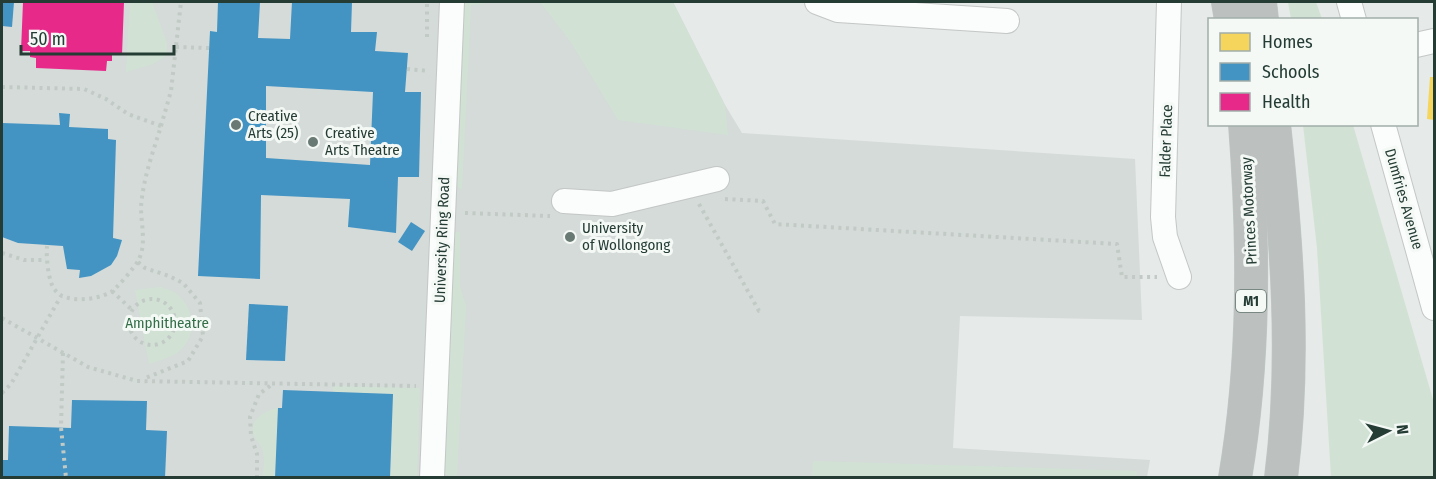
<svg xmlns="http://www.w3.org/2000/svg" width="1436" height="479" font-family="'Fira Sans Condensed',sans-serif">
	<style>
		.built { fill: #d4dbd8 }
		.green { fill: #d1e2d5 }
		.homes { fill: #f6d55c }
		.schools { fill: #4393c3; fill-rule: evenodd }
		.health { fill: #e7298a }
		.lines { fill: none; stroke-linecap: round; stroke-linejoin: round }
		.minor-casing { stroke: #c3c7c5; stroke-width: 26 }
		.highway-casing { stroke: #c2c9c7; stroke-width: 34 }
		.path { stroke: #c2cac6; stroke-width: 4; stroke-dasharray: 3 4.5; stroke-linecap: butt }
		.minor { stroke: #fbfcfc; stroke-width: 24 }
		.highway { stroke: #bcc1c0; stroke-width: 33 }
		.poi-dot { fill: #697974; stroke: #f4f9f6; stroke-width: 2 }
		.labels { text-anchor: middle; dominant-baseline: central; stroke-width: 6; stroke-linejoin: round; paint-order: stroke }
		.shield { fill: #f4f9f6; stroke: #63756f; stroke-width: 1.5 }
		.shield-label { font-size: 14px; font-weight: bold; fill: #253c35 }
		.poi-label { font-size: 15px; fill: #253c35; stroke: #f4f9f6; text-anchor: start }
		.street-label { font-size: 15px; fill: #253c35; stroke: #f4f9f6 }
		.park-label { font-size: 15px; fill: #336f47; stroke: #f4f9f6 }
	</style>
	<rect width="100%" height="100%" fill="#e6eae8"/>
	<path class="built" d="M2 2H673L725 105 742 133 1135 159 1142 320 960 316 953 448 1150 460 1147 477H2Z"/>
	<g class="green">
		<path d="M130 2H152L167 43V55L153 64 126 72Z"/>
		<path d="M461 2H486L484 4 471 5 462 190 453 184Z"/>
		<path d="M540 2H673L725 105 728 135 618 120 570 41Z"/>
		<path d="M1288 2H1316L1322 19H1291Z"/>
		<path d="M1303 125H1353L1434 403V477H1331L1317 248Z"/>
		<path d="M452 232H460V286L466 306 457 477 441 474Z"/>
		<path d="M161 287C166 289 174 291 178 295 196 311 197 339 177 353 169 358 158 361 149 364L135 290Z"/>
		<path d="M333 386 420 388 417 477H390L393 394 333 392Z"/>
		<path d="M278 408 275 477H262C264 469 265 457 262 449 261 444 256 441 254 436 248 420 265 410 278 408Z"/>
		<path d="M813 461 1137 471V478H812Z"/>
	</g>
	<path class="homes" d="M1430 77H1434V120L1427 119Z"/>
	<g class="schools">
		<path d="M2 2H14L12 27 2 26Z"/>
		<path d="M218 2H260L258 38 290 39 292 2H352L351 32H377L375 51 408 53 405 92H421L419 177H398L396 233 348 227 350 199 261 195 260 279 198 276 210 31 217 32ZM266 86 373 92 370 165 266 158Z"/>
		<path d="M59 113 70 114 69 127 108 129V139L116 140 113 238 122 240 117 256 111 265 91 276 79 278 80 270 67 269 63 246 18 243 2 237V123L60 125Z"/>
		<path d="M411 222 425 231 412 251 398 242Z"/>
		<path d="M249 304 288 306 285 361 246 360Z"/>
		<path d="M283 390 393 394 390 478H275L278 408H282Z"/>
		<path d="M72 400 147 401 146 430 167 431 165 478H2V460H8L9 426 71 428Z"/>
	</g>
	<path class="health" d="M23 2H124L122 55H112V61H107L106 71 36 68V58L30 57V51H21Z"/>
	<g class="lines">
		<defs>
			<g id="minor">
				<path d="M817 2 838 10 1007 21"/>
				<path d="M1169 2 1163 217 1165 237 1179 277"/>
				<path d="M1349 2 1354 20"/>
				<path d="M1416 45 1434 41"/>
				<path d="M1383 124 1434 308"/>
				<path d="M564 201 612 204 717 179"/>
				<path d="M432 478 452 2"/>
			</g>
			<g id="highway">
				<path d="M1228 2 1231 20"/>
				<path d="M1260 2 1262 20"/>
				<path d="M1274 124C1287 242 1296 360 1281 478"/>
				<path d="M1235 478C1255 361 1254 242 1245 124"/>
			</g>
		</defs>
		<use href="#minor" class="minor-casing"/>
		<use href="#highway" class="highway-casing"/>
		<g class="path">
			<path d="M427 37V2"/>
			<path d="M176 47 209 48"/>
			<path d="M407 69 429 71"/>
			<path d="M2 87 84 89 106 99 128 114 161 126C153 152 143 179 141 207 141 225 147 245 138 261 134 268 117 288 111 292 97 300 65 304 55 290 48 282 46 256 47 246"/>
			<path d="M161 126 171 91 181 2"/>
			<path d="M725 199 763 201 775 224 1117 244 1122 277H1157"/>
			<path d="M699 204 759 311H763"/>
			<path d="M465 213 550 216"/>
			<path d="M2 253 24 260H46"/>
			<path d="M138 262 145 268 169 276 183 283 200 303 203 336 188 361 143 379"/>
			<path d="M112 291 132 310"/>
			<circle cx="152" cy="322" r="23"/>
			<path d="M2 318 88 367 137 381 416 386"/>
			<path d="M63 353 61 427 66 478"/>
			<path d="M2 393 11 384 61 296"/>
			<path d="M257 478V454L251 436 250 417 259 394 274 383"/>
		</g>
		<use href="#minor" class="minor"/>
		<use href="#highway" class="highway"/>
	</g>
	<g class="poi-dot">
		<circle cx="236" cy="125" r="6"/>
		<circle cx="313" cy="142" r="6"/>
		<circle cx="570" cy="237" r="6"/>
	</g>
	<g class="labels">
		<rect class="shield" x="1236" y="290" width="30" height="22" rx="4.5"/>
		<g class="shield-label">
			<text x="1251" y="301">M1</text>
		</g>
		<g class="poi-label">
			<text x="248" y="116">Creative<tspan x="248" dy="17">Arts (25)</tspan></text>
			<text x="325" y="133">Creative<tspan x="325" dy="17">Arts Theatre</tspan></text>
			<text x="582" y="228">University<tspan x="582" dy="17">of Wollongong</tspan></text>
		</g>
		<g class="street-label">
			<text transform="translate(1166 141) rotate(-88)">Falder Place</text>
			<text transform="translate(1404 199) rotate(74)">Dumfries Avenue</text>
			<text transform="translate(1249 211) rotate(-93)">Princes Motorway</text>
			<text transform="translate(442 240) rotate(-88)">University Ring Road</text>
		</g>
		<g class="park-label">
			<text x="167" y="323">Amphitheatre</text>
		</g>
	</g>
	<rect width="1436" height="479" fill="none" stroke="#253c35" stroke-width="6"/>
	<rect x="1208" y="18" width="210" height="108" fill="#f4f9f6" stroke="#a1ada9" stroke-width="1.5"/>
	<rect x="1220" y="33" width="30" height="18" fill="#f6d55c" stroke="#a1ada9" stroke-width="1.5"/>
	<text x="1262" y="48" font-size="18" fill="#253c35">Homes</text>
	<rect x="1220" y="63" width="30" height="18" fill="#4393c3" stroke="#a1ada9" stroke-width="1.5"/>
	<text x="1262" y="78" font-size="18" fill="#253c35">Schools</text>
	<rect x="1220" y="93" width="30" height="18" fill="#e7298a" stroke="#a1ada9" stroke-width="1.5"/>
	<text x="1262" y="108" font-size="18" fill="#253c35">Health</text>
	<g transform="translate(1388 431) rotate(84)" stroke="#f4f9f6" stroke-width="4.5" paint-order="stroke">
	<path d="M0-4.5L10 22L0 15L-10 22Z" fill="#253c35"/>
	<text y="-9" font-size="16" font-weight="bold" text-anchor="middle" fill="#253c35">N</text>
	</g>
	<path d="M21 45v9h153v-9" fill="none" stroke="#253c35" stroke-width="3"/>
	<text x="30" y="45" font-size="18" fill="#253c35" stroke="#f4f9f6" stroke-width="4.5" paint-order="stroke">50 m</text>
</svg>
